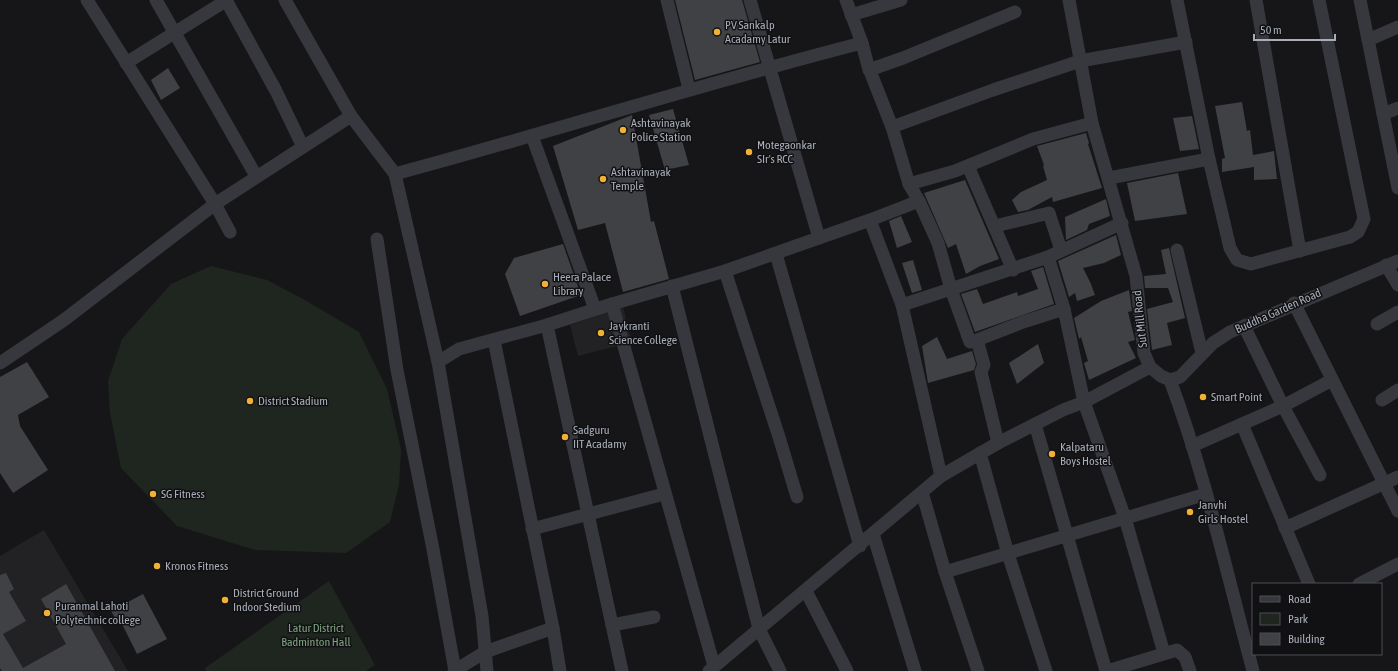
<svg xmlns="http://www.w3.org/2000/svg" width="1398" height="671" font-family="'Asap Condensed',sans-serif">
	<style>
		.built { fill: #222225 }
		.green { fill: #1e261f }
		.building { fill: #404145 }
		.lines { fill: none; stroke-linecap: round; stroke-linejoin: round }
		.minor { stroke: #37383d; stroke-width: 13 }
		.poi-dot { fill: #f2b134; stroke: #111113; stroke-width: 1.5 }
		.labels { text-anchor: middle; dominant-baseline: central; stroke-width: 3; stroke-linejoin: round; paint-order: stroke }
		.poi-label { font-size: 12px; fill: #a8adb8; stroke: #111113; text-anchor: start }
		.street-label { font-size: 12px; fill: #a8adb8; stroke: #111113 }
		.park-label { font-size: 12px; fill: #7fa381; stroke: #111113 }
	</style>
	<rect width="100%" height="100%" fill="#161618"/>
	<g class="built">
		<path d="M623 307 632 342 578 356 570 325Z"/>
		<path d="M44 530 128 671H0V556Z"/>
	</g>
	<g class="green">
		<path d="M211 266 267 280 303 299 359 332 387 389 401 449 399 485 390 522 346 553 255 550 177 526 121 468 110 413 108 381 122 339 171 284Z"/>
		<path d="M329 581 375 665 366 671H206L205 668Z"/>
	</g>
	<g class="building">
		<path d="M675 0H742L760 62 695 80Z"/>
		<path d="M168 68 180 88 161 100 151 80Z"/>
		<path d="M1242 102 1247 131 1250 130 1253 155 1274 151 1277 179 1254 180V167L1222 172V159L1225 158 1215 106Z"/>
		<path d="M673 109 689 165 665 170 649 115Z"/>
		<path d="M632 115 651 222 654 221 669 279 623 292 605 223 578 230 553 146Z"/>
		<path d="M1192 116 1199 149 1180 151 1173 118Z"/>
		<path d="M1086 133 1089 143 1088 144 1102 188 1053 202 1052 197 1028 210 1018 212 1012 200 1021 192 1047 180 1043 166 1044 165 1037 146Z"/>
		<path d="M1178 173 1187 214 1135 221 1127 183Z"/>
		<path d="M965 180 999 259 980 266 966 274 956 244 948 248 924 193Z"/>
		<path d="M1106 199 1110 216 1089 224 1087 230 1066 240 1065 217Z"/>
		<path d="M901 216 912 242 897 248 889 221Z"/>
		<path d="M1116 235 1121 255 1104 263 1083 268 1091 284 1095 295 1077 301 1075 293 1069 297 1058 261Z"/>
		<path d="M563 244 581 295 520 316 505 274 514 258Z"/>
		<path d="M1169 248 1185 318 1167 323 1172 345 1152 350 1147 309 1173 302 1168 288H1145L1144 276 1166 274 1161 250Z"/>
		<path d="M913 260 922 290 912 293 902 263Z"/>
		<path d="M1043 267 1054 304 975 332 961 294 977 289 983 304 1017 292 1018 296 1038 289 1031 271Z"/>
		<path d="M1129 290 1132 311 1128 312 1135 340 1128 342 1136 358 1089 380 1084 363 1088 361 1081 337 1079 339 1074 318 1101 301Z"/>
		<path d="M937 337 947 359 972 351 976 364 974 370 928 383 922 346Z"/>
		<path d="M1038 344 1044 363 1017 384 1009 363Z"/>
		<path d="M27 362 49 397 18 415 20 426 48 470 13 493 0 473V377Z"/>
		<path d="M6 573 14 589 9 592 26 621 3 634 23 668 66 644 41 599 66 584 115 671H2L0 668V575Z"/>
		<path d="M143 594 167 639 137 654 122 624 119 625 111 611Z"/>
	</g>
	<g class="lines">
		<g class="minor">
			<path d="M87 0 215 204 230 232"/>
			<path d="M156 0 256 176"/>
			<path d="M226 0 276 91 303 147"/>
			<path d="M285 0 351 116 395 174 438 362 482 616 487 671"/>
			<path d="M667 0 689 89"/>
			<path d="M750 0 819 238"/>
			<path d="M846 0 862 43 868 66 892 127 909 184 919 201 938 243 951 289 970 342 977 340 984 365 981 372 998 443"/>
			<path d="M1069 0 1092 123 1136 276 1144 353 1150 367 1161 376 1170 380C1205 474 1227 574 1253 671"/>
			<path d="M1177 0 1209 159 1230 248 1237 260 1251 264 1350 237 1358 232 1364 219 1319 0"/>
			<path d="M1256 0 1300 251"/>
			<path d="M1360 0 1398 188"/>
			<path d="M851 15 901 0"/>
			<path d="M1368 40 1398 27"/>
			<path d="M126 63 227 0"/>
			<path d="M869 70 903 58 1015 12"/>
			<path d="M1383 114 1398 108"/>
			<path d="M892 127 993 90 1080 61 1186 42"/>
			<path d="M532 136 595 309"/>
			<path d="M968 166 1013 270"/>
			<path d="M395 174C551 132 705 83 862 43"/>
			<path d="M1109 178 1209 159"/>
			<path d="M909 184 955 171 1033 139 1092 123"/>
			<path d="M870 220 902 305 941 476"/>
			<path d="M995 226 1049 213 1061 250"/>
			<path d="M377 239 397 370 432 544 455 671"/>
			<path d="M1177 250 1202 353"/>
			<path d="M776 254 860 546"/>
			<path d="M1048 257 1064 309"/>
			<path d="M1386 265 1398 285"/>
			<path d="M725 271 779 437 797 497"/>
			<path d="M672 286 759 629 780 671"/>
			<path d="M1294 303 1398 511"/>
			<path d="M612 304 714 666"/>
			<path d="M902 305 1048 257 1122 223"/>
			<path d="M1377 324 1398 312"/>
			<path d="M547 325 622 671"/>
			<path d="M1244 326 1283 406 1320 475"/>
			<path d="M977 340 1023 322 1064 309 1084 402 1125 518 1164 653"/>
			<path d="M438 362 459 349 547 325 612 304 725 271 870 220 919 201"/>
			<path d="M0 363 64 320 215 204 351 116"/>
			<path d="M1170 380 1180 377 1213 343 1230 332 1398 261"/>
			<path d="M1382 400 1398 390"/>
			<path d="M1035 424 1106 671"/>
			<path d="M1242 424 1309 584"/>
			<path d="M1192 446 1283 406 1332 380"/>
			<path d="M980 453 1008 554 1046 671"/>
			<path d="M922 492 945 572 978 671"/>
			<path d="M1285 528 1398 477"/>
			<path d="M532 529 664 494"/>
			<path d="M873 534 915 671"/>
			<path d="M945 572 1206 494"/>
			<path d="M1359 584 1398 564"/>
			<path d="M806 591 847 671"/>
			<path d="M612 625 654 617"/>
			<path d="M553 628 560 671"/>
			<path d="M454 671 485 652 553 628 494 340"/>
			<path d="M709 671 941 476 998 443 1063 410 1084 402 1150 367"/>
			<path d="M1107 671 1177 650 1185 657 1190 671"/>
		</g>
	</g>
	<g class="poi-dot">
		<circle cx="717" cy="32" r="4"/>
		<circle cx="623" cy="130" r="4"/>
		<circle cx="749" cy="152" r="4"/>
		<circle cx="603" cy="179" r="4"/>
		<circle cx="545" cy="284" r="4"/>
		<circle cx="601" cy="333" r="4"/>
		<circle cx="1203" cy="397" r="4"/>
		<circle cx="250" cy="401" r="4"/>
		<circle cx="565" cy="437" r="4"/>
		<circle cx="1052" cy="454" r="4"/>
		<circle cx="153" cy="494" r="4"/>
		<circle cx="1190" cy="512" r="4"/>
		<circle cx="157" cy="566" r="4"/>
		<circle cx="225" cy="600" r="4"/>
		<circle cx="47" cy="613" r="4"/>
	</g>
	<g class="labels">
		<g class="poi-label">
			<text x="725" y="25">PV Sankalp<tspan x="725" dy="14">Acadamy Latur</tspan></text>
			<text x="631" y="123">Ashtavinayak<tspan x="631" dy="14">Police Station</tspan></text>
			<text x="757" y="145">Motegaonkar<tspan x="757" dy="14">SIr's RCC</tspan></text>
			<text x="611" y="172">Ashtavinayak<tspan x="611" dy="14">Temple</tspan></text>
			<text x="553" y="277">Heera Palace<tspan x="553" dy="14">Library</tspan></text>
			<text x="609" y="326">Jaykranti<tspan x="609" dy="14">Science College</tspan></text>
			<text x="1211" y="397">Smart Point</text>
			<text x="258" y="401">District Stadium</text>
			<text x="573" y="430">Sadguru<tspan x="573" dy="14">IIT Acadamy</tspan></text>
			<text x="1060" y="447">Kalpataru<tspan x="1060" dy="14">Boys Hostel</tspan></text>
			<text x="161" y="494">SG Fitness</text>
			<text x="1198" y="505">Janvhi<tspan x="1198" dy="14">Girls Hostel</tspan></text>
			<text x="165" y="566">Kronos Fitness</text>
			<text x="233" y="593">District Ground<tspan x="233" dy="14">Indoor Stedium</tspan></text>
			<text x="55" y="606">Puranmal Lahoti<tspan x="55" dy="14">Polytechnic college</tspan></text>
		</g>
		<g class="street-label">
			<text transform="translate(1278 311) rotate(-24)">Buddha Garden Road</text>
			<text transform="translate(1140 319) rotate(-96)">Sut Mill Road</text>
		</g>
		<g class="park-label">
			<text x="316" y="628">Latur District<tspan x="316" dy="14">Badminton Hall</tspan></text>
		</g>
	</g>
	<rect x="1252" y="583" width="130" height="72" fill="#111113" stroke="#4d4f55"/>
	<rect x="1260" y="596" width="20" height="6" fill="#37383d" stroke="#4d4f55"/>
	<text x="1288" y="603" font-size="12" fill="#a8adb8">Road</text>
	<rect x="1260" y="613" width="20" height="12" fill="#1e261f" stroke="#4d4f55"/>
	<text x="1288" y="623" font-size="12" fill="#a8adb8">Park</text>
	<rect x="1260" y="633" width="20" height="12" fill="#404145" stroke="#4d4f55"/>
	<text x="1288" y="643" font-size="12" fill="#a8adb8">Building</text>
	<path d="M1254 34v6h81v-6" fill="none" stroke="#a8adb8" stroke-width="2"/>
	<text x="1260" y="34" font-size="12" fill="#a8adb8" stroke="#111113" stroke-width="3" paint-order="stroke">50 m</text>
</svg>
